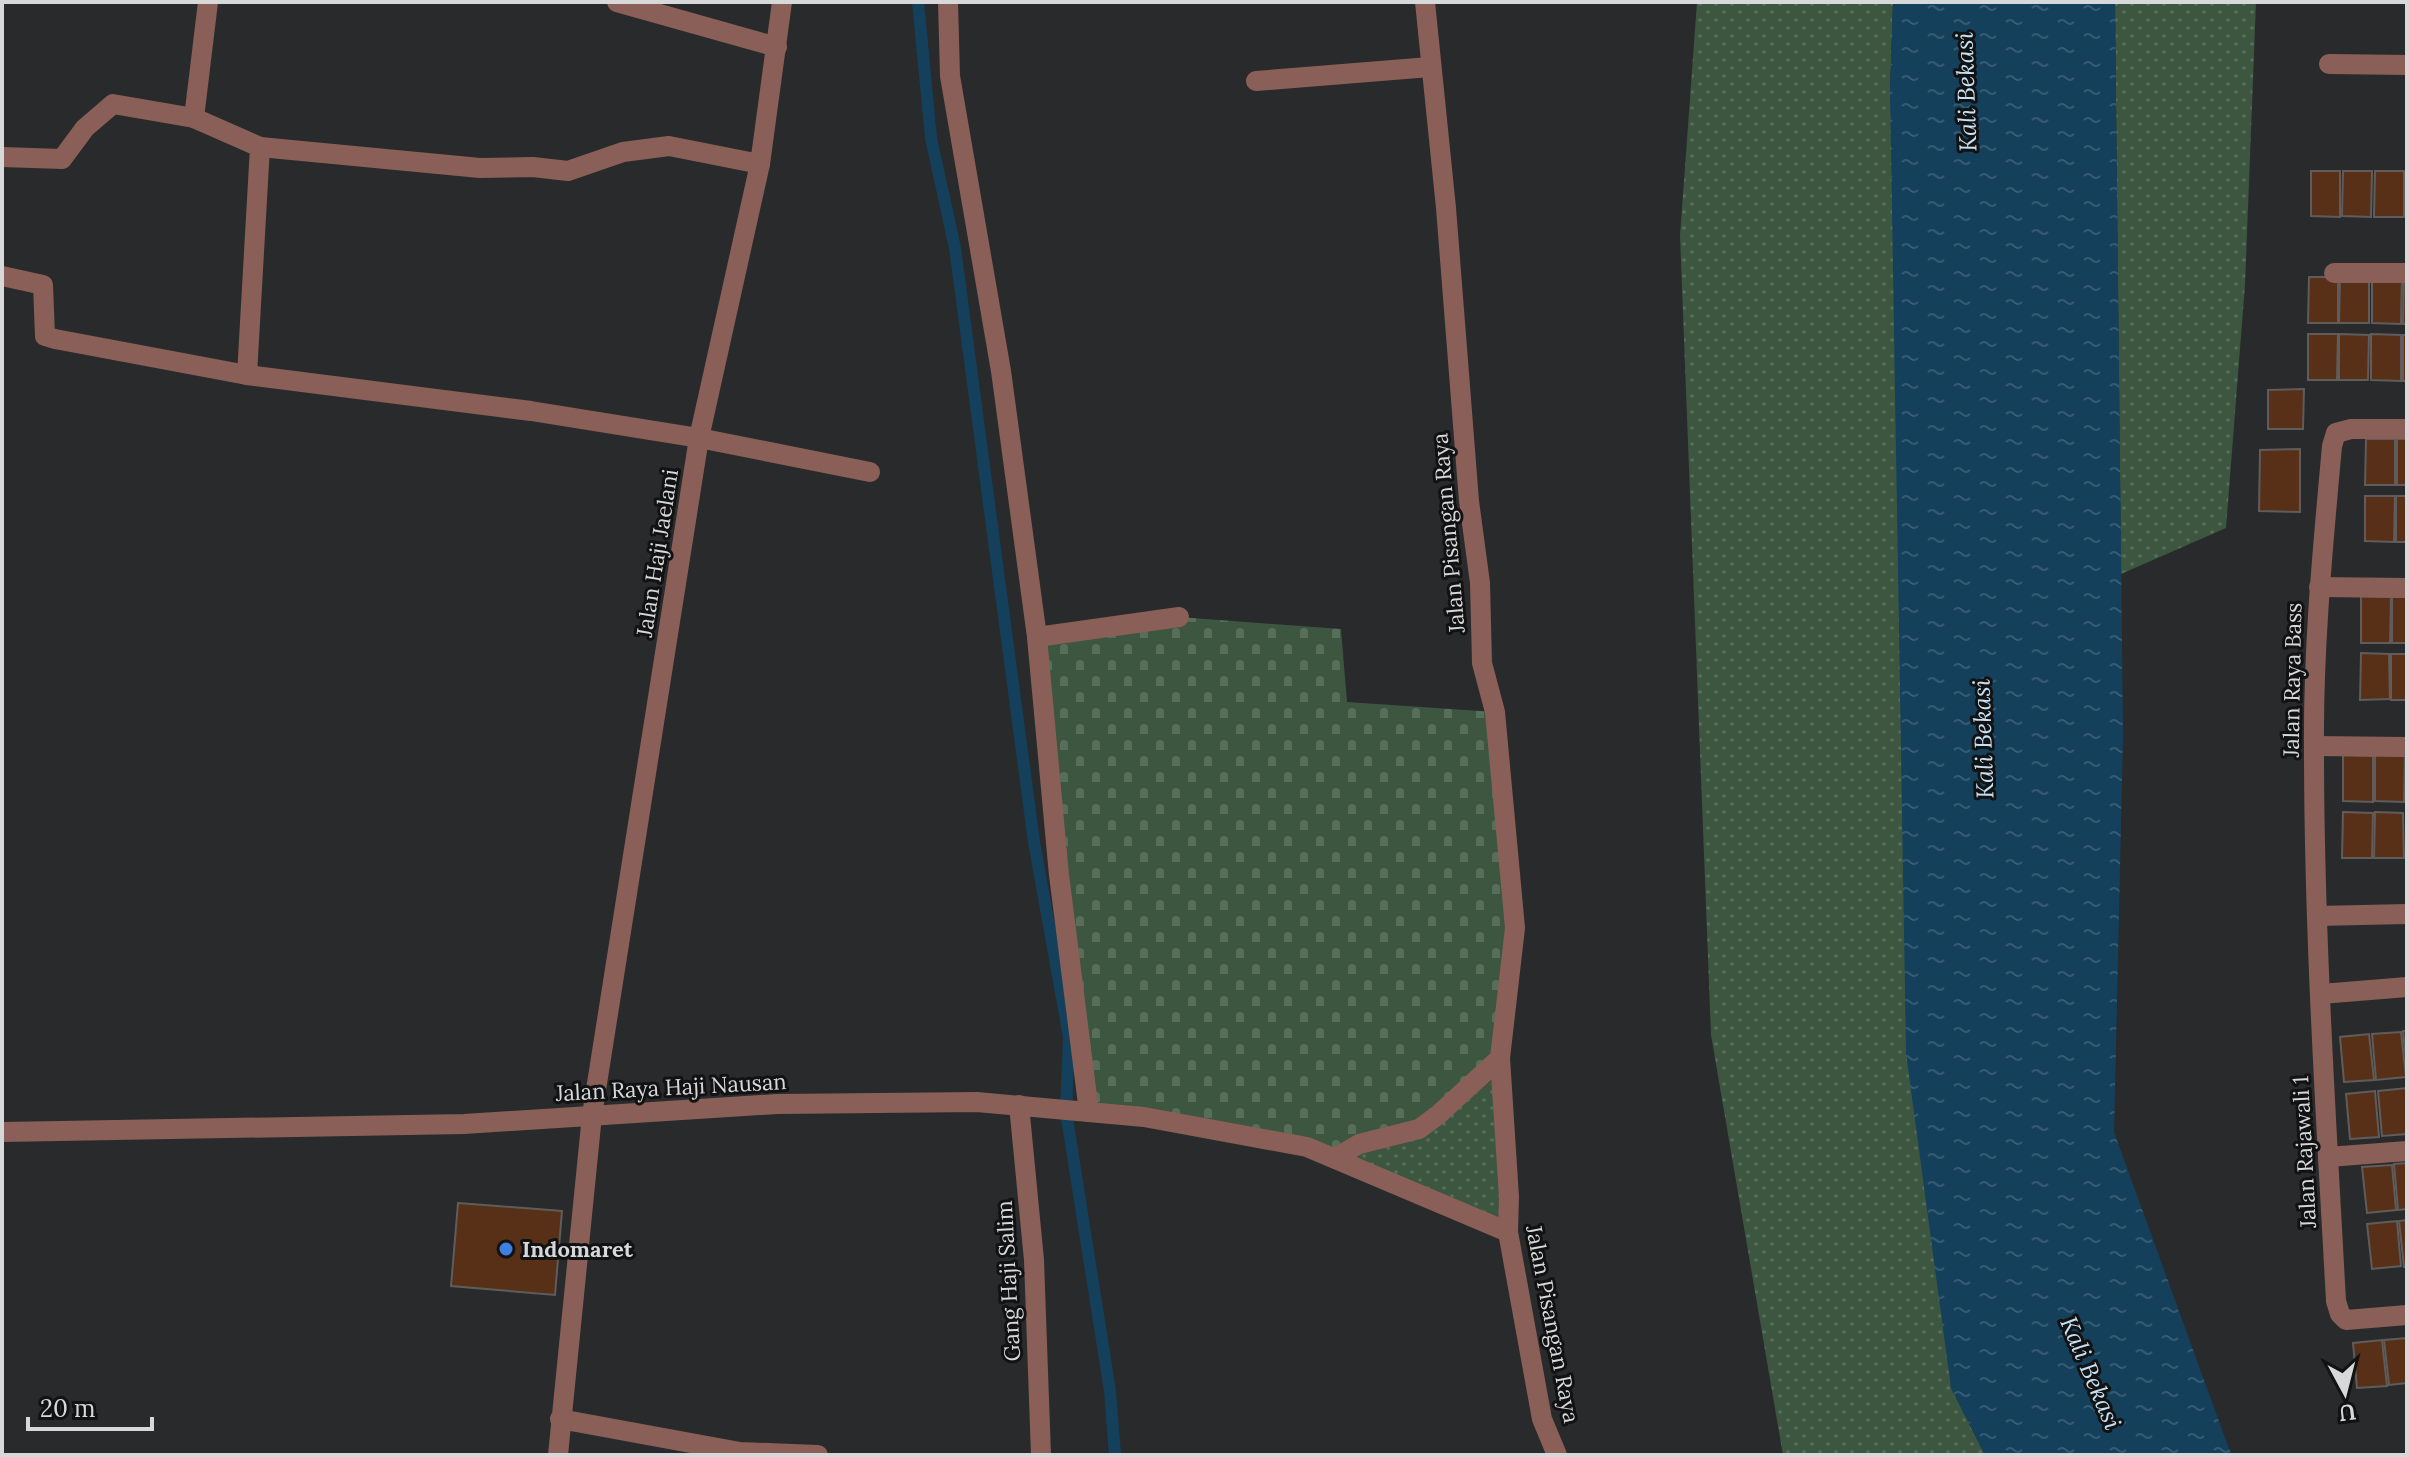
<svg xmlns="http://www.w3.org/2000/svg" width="2409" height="1457" font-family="Lora,serif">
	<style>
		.grass { fill: url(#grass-dots) }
		.cemetery { fill: url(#cemetery-stones) }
		.water { fill: url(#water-ripples) }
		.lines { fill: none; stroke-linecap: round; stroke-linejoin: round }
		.stream { stroke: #14405c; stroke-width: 12 }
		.building { fill: #583018; stroke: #5f5c5b; stroke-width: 2 }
		.minor { stroke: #8a5f58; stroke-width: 20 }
		.shop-dot { fill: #3f7fe0; stroke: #121213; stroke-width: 3 }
		.labels { text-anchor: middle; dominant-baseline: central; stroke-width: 6; stroke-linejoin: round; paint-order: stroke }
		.street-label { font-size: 22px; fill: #d7d8da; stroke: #121213 }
		.poi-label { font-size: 22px; font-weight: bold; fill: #d7d8da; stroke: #121213; text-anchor: start }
		.water-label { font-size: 24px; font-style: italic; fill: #c6e0f4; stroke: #121213 }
	</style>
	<defs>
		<pattern id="grass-dots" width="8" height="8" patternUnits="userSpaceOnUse" patternTransform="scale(2)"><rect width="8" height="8" fill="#3c5640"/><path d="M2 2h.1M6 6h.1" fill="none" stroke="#576e5b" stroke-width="1.8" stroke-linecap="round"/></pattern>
		<pattern id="cemetery-stones" width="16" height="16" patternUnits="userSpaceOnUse" patternTransform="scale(2)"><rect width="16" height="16" fill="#3c5640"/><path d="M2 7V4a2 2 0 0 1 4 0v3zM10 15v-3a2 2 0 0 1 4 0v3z" fill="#576e5b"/></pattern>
		<pattern id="water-ripples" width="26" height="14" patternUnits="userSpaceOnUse" patternTransform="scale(2)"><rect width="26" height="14" fill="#14405c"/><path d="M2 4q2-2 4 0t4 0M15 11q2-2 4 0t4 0" fill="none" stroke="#355b73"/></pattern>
	</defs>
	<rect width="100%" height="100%" fill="#282a2c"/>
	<g class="grass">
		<path d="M1697 2H1893L1890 89 1951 1388 1985 1455H1783L1711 1035 1680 236Z"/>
		<path d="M2115 2H2256L2245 285 2226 528 2121 574Z"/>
		<path d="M1500 1060 1508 1232 1337 1157Z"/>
	</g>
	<path class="cemetery" d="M1179 617 1341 629 1347 702 1495 712 1515 928 1500 1058 1438 1115 1337 1157 1089 1112 1037 637Z"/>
	<path class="water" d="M1893 2H2115L2123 736 2114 1132 2229 1449 2233 1455H1985L1951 1388 1906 1053 1890 89Z"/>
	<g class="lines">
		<path class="stream" d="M918 2 931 138 955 248 1034 842 1069 1037 1066 1112 1110 1391 1115 1455"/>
	</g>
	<g class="building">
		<path d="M2311 171H2340V217L2311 216Z"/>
		<path d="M2343 171H2372L2371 217 2342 216Z"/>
		<path d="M2375 171H2404V217H2374Z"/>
		<path d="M2309 277H2338V323H2308Z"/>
		<path d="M2340 277 2369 278V323H2339Z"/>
		<path d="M2372 277 2402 278 2401 324 2372 323Z"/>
		<path d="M2404 277 2407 278V324H2403Z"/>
		<path d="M2308 334H2338L2337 380H2308Z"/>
		<path d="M2339 334 2369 335 2368 380H2339Z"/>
		<path d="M2371 334 2401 335V381L2371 380Z"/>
		<rect x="2403" y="335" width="4" height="46"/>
		<path d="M2304 389 2303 429H2268V390Z"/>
		<path d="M2366 439H2395V485H2365Z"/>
		<rect x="2397" y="439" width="10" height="46"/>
		<path d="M2300 449V512L2259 511 2260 450Z"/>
		<path d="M2365 496H2395L2394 542 2365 541Z"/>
		<rect x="2396" y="496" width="11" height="46"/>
		<path d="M2361 596 2391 597 2390 643H2361Z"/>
		<rect x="2392" y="597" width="15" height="46"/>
		<path d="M2361 653 2389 654 2390 699 2360 700Z"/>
		<rect x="2391" y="654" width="16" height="46"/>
		<path d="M2343 755 2373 756V802L2343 801Z"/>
		<path d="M2375 755 2405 756 2404 802 2375 801Z"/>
		<path d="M2343 812 2373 813 2372 858H2342Z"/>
		<path d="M2375 812 2403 813 2404 858H2374Z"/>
		<path d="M2403 1031H2407V1069Z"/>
		<path d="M2401 1032 2406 1077 2376 1080 2372 1034Z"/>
		<path d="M2369 1034 2374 1080 2344 1082 2340 1037Z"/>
		<path d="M2407 1088V1134L2382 1136 2378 1091Z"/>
		<path d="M2375 1091 2379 1137 2350 1139 2346 1094Z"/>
		<path d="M2407 1163V1209L2398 1210 2394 1164Z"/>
		<path d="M2392 1165 2396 1210 2367 1213 2362 1167Z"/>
		<path d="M458 1203 562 1211 555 1295 451 1286Z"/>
		<path d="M2407 1220V1266L2404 1267 2399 1221Z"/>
		<path d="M2397 1221 2401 1266 2372 1269 2367 1224Z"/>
		<path d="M2407 1338V1383L2389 1385 2384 1340Z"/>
		<path d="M2382 1340 2387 1386 2357 1388 2353 1343Z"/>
	</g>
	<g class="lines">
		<g class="minor">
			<path d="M617 2 777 47"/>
			<path d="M948 2 950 76 1001 371 1037 637 1059 875 1089 1112"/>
			<path d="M2329 64 2407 65"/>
			<path d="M1256 81 1430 67"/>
			<path d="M194 118 208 2"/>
			<path d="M2 157 62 159 85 128 113 104 194 118 260 147 480 168 533 167 568 171 623 152 669 146 760 164"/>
			<path d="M2334 273H2407"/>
			<path d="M2 276 43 285 45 336 55 339 247 375 531 411 699 438 870 472"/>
			<path d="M247 375 260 147"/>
			<path d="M2407 429H2351L2336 433 2332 446C2323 546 2313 647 2314 749 2314 933 2326 1117 2336 1301L2340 1314 2346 1320 2407 1315"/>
			<path d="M2319 587 2407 588"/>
			<path d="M1037 637 1179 617"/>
			<path d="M2314 746 2407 747"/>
			<path d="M2317 916 2407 914"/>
			<path d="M2321 994 2407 987"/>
			<path d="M1500 1058 1509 1197 1508 1232 1542 1419 1557 1455"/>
			<path d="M1019 1105 1034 1260 1041 1455"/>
			<path d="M2 1132 464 1124 777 1104 977 1102 1144 1117 1307 1147 1508 1232"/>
			<path d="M1337 1157 1359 1144 1419 1129 1438 1115 1500 1058 1515 928 1495 712 1482 663 1480 583 1469 501 1446 208 1425 2"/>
			<path d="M2328 1157 2407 1151"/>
			<path d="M560 1419 740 1452 818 1455"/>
			<path d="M558 1455 592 1115 699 438 760 164 782 2"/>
		</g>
	</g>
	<circle class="shop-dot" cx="506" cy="1249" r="8"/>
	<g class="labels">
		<g class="street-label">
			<text transform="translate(1448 533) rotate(-95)">Jalan Pisangan Raya</text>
			<text transform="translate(657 553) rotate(-81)">Jalan Haji Jaelani</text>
			<text transform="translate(2292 680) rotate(-89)">Jalan Raya Bass</text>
			<text transform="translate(671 1087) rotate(-3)">Jalan Raya Haji Nausan</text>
			<text transform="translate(2304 1152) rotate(-93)">Jalan Rajawali 1</text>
			<text transform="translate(1008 1281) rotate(-93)">Gang Haji Salim</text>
			<text transform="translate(1553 1324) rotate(79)">Jalan Pisangan Raya</text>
		</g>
		<g class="poi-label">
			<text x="522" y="1249">Indomaret</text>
		</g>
		<g class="water-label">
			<text transform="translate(1966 92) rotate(-92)">Kali Bekasi</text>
			<text transform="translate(1983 739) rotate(-92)">Kali Bekasi</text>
			<text transform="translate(2091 1373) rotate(67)">Kali Bekasi</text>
		</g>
	</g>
	<rect width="2409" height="1457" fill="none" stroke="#d7d8da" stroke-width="8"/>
	<g transform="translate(2345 1393) rotate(173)" stroke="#121213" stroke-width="6" paint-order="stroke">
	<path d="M0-6L14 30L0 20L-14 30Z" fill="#d7d8da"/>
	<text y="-12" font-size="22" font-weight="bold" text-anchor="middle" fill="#d7d8da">U</text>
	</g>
	<path d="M28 1417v12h124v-12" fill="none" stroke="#d7d8da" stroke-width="4"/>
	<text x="40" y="1417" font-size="24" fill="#d7d8da" stroke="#121213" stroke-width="6" paint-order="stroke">20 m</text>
</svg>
